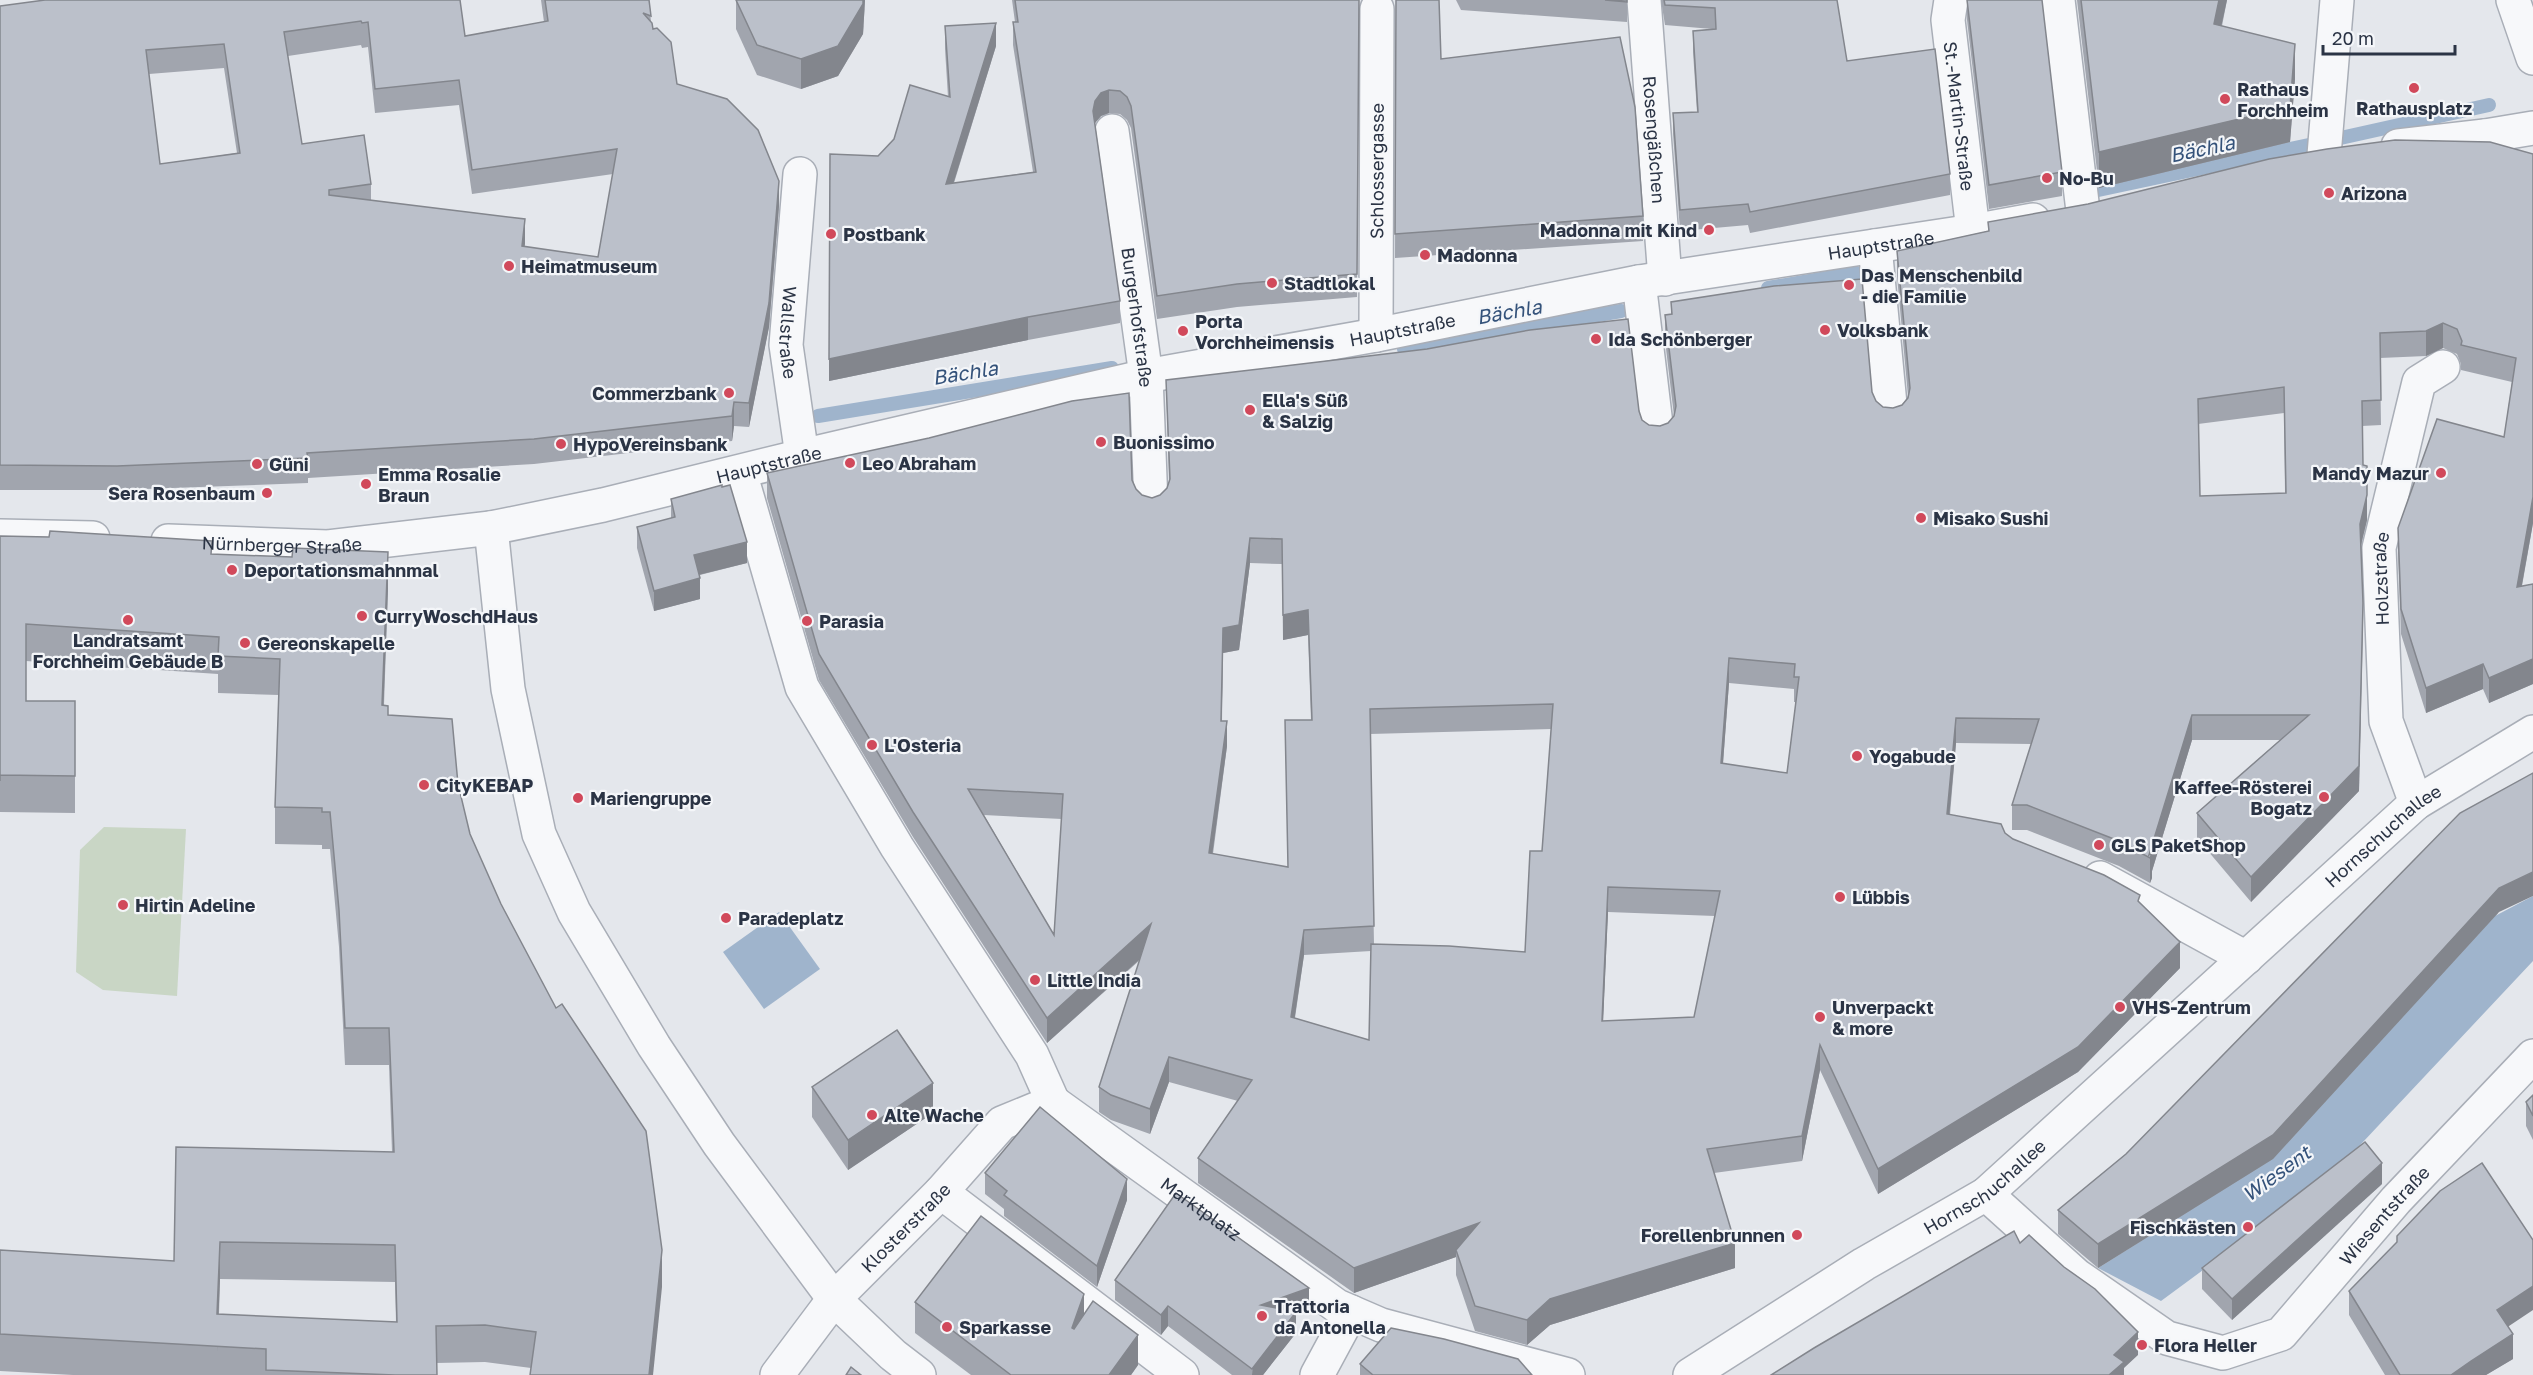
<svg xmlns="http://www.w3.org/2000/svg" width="2533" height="1375" font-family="'Golos Text',sans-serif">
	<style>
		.green { fill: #c9d6c5 }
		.water { fill: #9fb4cc }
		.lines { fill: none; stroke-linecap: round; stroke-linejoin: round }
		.stream { stroke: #9fb4cc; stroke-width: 14 }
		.pedestrian-casing { stroke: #a9aeb7; stroke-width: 36 }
		.minor-casing { stroke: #a9aeb7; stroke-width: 36 }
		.pedestrian { stroke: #f7f8fa; stroke-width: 33 }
		.minor { stroke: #f7f8fa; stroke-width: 33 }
		.wall { fill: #a1a5ae; fill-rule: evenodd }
		.shaded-wall { fill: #83868d }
		.building { fill: #bbc0ca; stroke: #83868d; stroke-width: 1.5; fill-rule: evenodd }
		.poi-dot { fill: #d1495b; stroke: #f4f6f9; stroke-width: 2 }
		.labels { text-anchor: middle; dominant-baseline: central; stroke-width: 4.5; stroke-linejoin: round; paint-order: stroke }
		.poi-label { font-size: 18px; font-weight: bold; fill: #2b3445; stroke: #f4f6f9; text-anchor: start }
		.street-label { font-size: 18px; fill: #2b3445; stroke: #f4f6f9 }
		.water-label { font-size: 20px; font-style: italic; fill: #34527a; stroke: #f4f6f9 }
	</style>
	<rect width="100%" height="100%" fill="#e4e7ec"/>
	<path class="green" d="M104 827 186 829 177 996 103 990 76 972 80 850Z"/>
	<g class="water">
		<path d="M2533 896V961L2332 1175 2161 1301 2098 1268 2228 1186 2495 916Z"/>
		<path d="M779 912 820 969 764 1009 723 952Z"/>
	</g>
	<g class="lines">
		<g class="stream">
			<path d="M2327 141 2489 105"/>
			<path d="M2089 192 2323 142"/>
			<path d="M1768 288 1856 273"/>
			<path d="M1404 349 1621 311"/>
			<path d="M818 416 1112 368"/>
		</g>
		<defs>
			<g id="pedestrian">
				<path id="s1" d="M1644 0 1665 279"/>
				<path id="s2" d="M1951 0 1948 20 1973 231"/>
				<path d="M2058 0 2083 211"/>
				<path id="s3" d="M1112 131 1146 376 1151 504"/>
				<path d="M2398 146 2485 136"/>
				<path d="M2324 155 2337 0"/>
				<path id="s4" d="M800 174 786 345 802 456"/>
				<path d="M1875 246 1891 415"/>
				<path d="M1639 282 1657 433"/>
				<path id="s5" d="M1376 335 1377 9"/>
				<path d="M740 472 802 687 897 847 1032 1055 1053 1102"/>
				<path id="s6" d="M491 528 603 505 802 456 1146 376 1376 335 1639 282 1973 231 2033 220"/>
			</g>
			<g id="minor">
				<path d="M2513 0 2533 58"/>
				<path d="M2485 136 2533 128"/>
				<path d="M0 536 93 538"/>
				<path id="s7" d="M168 541 328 547 491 528 508 689 539 834 574 912 654 1046 719 1144 834 1299 893 1355 919 1375"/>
				<path id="s8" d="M2416 803 2386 721 2379 548 2419 382 2443 367"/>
				<path d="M2100 878 2246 958"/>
				<path d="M941 1192 1182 1375"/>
				<path id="s9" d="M1986 1194 2076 1275 2167 1338 2223 1353 2281 1334 2396 1200 2533 1056"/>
				<path id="s10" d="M777 1375 834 1299 941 1192 1002 1123 1053 1102 1337 1306 1381 1325 1568 1375"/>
				<path d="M1317 1375 1351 1312"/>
				<path id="s11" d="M1690 1375 1864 1264 1986 1194 2416 803 2533 732"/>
			</g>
		</defs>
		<use href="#pedestrian" class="pedestrian-casing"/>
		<use href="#minor" class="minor-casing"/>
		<use href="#pedestrian" class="pedestrian"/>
		<use href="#minor" class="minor"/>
	</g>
	<g class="wall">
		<path d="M460 0 465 36 544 22 541 0H649L651 22 653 29 677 84 779 206 769 327 749 427 734 426 732 441 534 464 308 478V483L117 490H0V6ZM361 45 362 48 368 47 375 113 459 105 472 194 613 174 598 257 525 247 371 200V184L302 144 288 56ZM224 68 237 153 160 164 149 74Z"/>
		<path d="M736 0H865L863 34 838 76 801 89 757 75 736 29Z"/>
		<path d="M1012 0H1359L1357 297 1237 307 1157 319 1131 128 1127 120 1120 114 1109 113 1101 116 1095 123 1120 301V323L1028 340 829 381 878 156 948 97 945 49V26L996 46 954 183 1033 172 1013 45V22H1015Z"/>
		<path d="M1396 0 1441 59 1643 216V241L1395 258Z"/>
		<path d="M1456 0H1627V22L1461 10Z"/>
		<path d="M1661 0H1837L1847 61 1950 174V195L1750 233 1748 225 1680 231 1673 134V113L1697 112 1693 52V31L1712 29 1665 25Z"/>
		<path d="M1967 0 2062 172V196L1989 209 1967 20Z"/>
		<path d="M2077 0H2227L2222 26 2295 79 2290 142 2099 188Z"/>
		<path d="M2533 154V523L2522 586 2533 584V684L2489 703 2483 689 2426 713 2401 634 2398 553V528L2504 437 2512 382 2461 370V364L2457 354 2443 348 2426 356 2380 358 2381 425 2362 426 2363 465 2367 491V520L2361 545 2363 628 2359 791 2251 902 2197 838V813L2280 740H2192L2152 871V878L2150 883 2119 866 2027 830H2012V805L2031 744 1956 743 1950 815 2005 833 2013 839 2140 903 2180 968 2078 1072 1878 1194 1820 1070 1802 1161 1714 1173 1735 1268 1550 1325 1527 1345 1475 1331 1456 1275V1257L1354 1293 1198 1183V1158L1238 1101 1169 1082 1150 1134 1111 1120 1099 1112V1087L1140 960 1047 1043 913 837 819 680 767 498V473L1132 480 1136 489 1142 495 1152 498 1160 495 1167 488 1169 482 1166 380 1639 411 1642 420 1649 425 1660 426 1668 423 1674 416 1665 340V315L1671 314V302L1872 392 1876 401 1883 407 1893 408 1902 405 1908 396 1897 276V251L1988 231V222ZM2284 413 2285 493 2200 496 2198 424ZM1250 563 1282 564 1283 640 1308 635 1311 720H1285L1288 867 1213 854 1227 746 1222 721 1223 653 1239 650ZM1729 683 1794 689V702H1796L1787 773 1723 764ZM1551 729 1542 851 1525 952 1374 944 1370 734ZM984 815 1062 819 1054 935ZM1608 912 1715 916 1694 1017 1603 1021ZM1371 951 1369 1040 1295 1018 1304 955Z"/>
		<path d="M722 487 747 563 700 575V599L654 611 637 548V527L671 518V499Z"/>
		<path d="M0 536 212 554 388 589 384 705 388 715 458 784 470 834 662 1287 531 1368 485 1362 436 1363 437 1375H73L0 1371V1250L174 1261 392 1152 389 1065H345L339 947 330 849H322V845L275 844V807L279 695 218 693V674L26 661V701H75V813L0 812ZM220 1279 395 1282 396 1322 219 1314Z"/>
		<path d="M2499 912 2273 1159 2098 1268 2058 1234V1210L2126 1154Z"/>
		<path d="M812 1087 933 1113 848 1170 812 1117Z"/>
		<path d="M2533 1095V1140L2526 1126V1102Z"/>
		<path d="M985 1173 1127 1200 1097 1287 1004 1216V1209L985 1194Z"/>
		<path d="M2382 1184 2232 1320 2202 1289V1268Z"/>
		<path d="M1115 1280 1309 1309 1296 1314V1333L1263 1375H1232L1168 1326 1161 1335 1115 1300Z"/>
		<path d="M2349 1291 2508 1327 2513 1359 2486 1375H2385L2349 1315Z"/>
		<path d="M915 1302 1084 1314 1138 1365 1131 1375H971L915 1333Z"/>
		<path d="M1360 1364 1532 1375H1360Z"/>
	</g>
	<g class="shaded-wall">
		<path d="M863 0H865L863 34 838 76 801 89V59Z"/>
		<path d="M2219 0H2227L2214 59V24Z"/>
		<path d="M996 23V46L946 207V184Z"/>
		<path d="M2295 44V79L2290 142 2099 188V152Z"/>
		<path d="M1109 90V113L1101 116 1095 123 1093 111 1095 101 1101 93Z"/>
		<path d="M779 181V206L769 327 749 427V403Z"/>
		<path d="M525 219V244L522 271V246Z"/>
		<path d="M1028 317V340L829 381V359Z"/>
		<path d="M2443 323V348L2426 356V331Z"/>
		<path d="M734 402V426L732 441V416Z"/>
		<path d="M2367 466V520L2360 549V524Z"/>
		<path d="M2533 497V523L2517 612V587Z"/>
		<path d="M1250 538V563L1239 650 1223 653 1221 746 1223 628Z"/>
		<path d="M747 542V563L694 576V555Z"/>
		<path d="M388 552V589L382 742V705Z"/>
		<path d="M700 578V599L654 611V591Z"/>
		<path d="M2363 603 2359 791 2251 902V877Z"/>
		<path d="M1308 610V635L1283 640V615Z"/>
		<path d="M1729 658V683L1721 789V763Z"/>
		<path d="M2533 659V684L2489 703V678Z"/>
		<path d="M2483 664V689L2426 713V688Z"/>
		<path d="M2192 715V740L2152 871V878L2150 883V858L2149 855Z"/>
		<path d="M1956 718V743L1947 839V814Z"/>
		<path d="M1227 721V746L1209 878V853Z"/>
		<path d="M2533 872V896L2499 912 2273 1159 2098 1268V1244L2499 888Z"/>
		<path d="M1608 887V912L1602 1046V1021Z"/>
		<path d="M1151 924V949L1047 1043V1018Z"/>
		<path d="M1304 930V955L1291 1042V1017Z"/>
		<path d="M2180 942V968L2078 1072 1878 1194V1169Z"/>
		<path d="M1820 1045V1070L1802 1161V1136Z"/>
		<path d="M1169 1057V1082L1150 1134V1109Z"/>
		<path d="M933 1083V1113L848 1170V1140Z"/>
		<path d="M2382 1163V1184L2232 1320V1299Z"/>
		<path d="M1127 1179V1200L1097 1287V1266Z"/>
		<path d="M1479 1223 1456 1250V1257L1354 1293V1268Z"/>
		<path d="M220 1242V1279L217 1351V1314Z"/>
		<path d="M1735 1243V1268L1550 1325 1527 1345V1320L1550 1299Z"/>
		<path d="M662 1250V1287L653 1375H649Z"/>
		<path d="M2533 1286V1310L2497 1334V1310Z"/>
		<path d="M1309 1288V1309L1296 1314V1333L1263 1375H1252L1261 1305Z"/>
		<path d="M1084 1294V1324L1072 1358V1328Z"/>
		<path d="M1168 1306V1326L1161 1335V1315Z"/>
		<path d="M2138 1332V1355L2124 1368V1375H2109L2114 1355Z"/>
		<path d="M2513 1334V1359L2486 1375H2451L2471 1361Z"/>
		<path d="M1138 1335V1365L1131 1375H1109Z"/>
	</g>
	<g class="building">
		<path d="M45 0H460L465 36 548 21 545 0H649L651 16 643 13 652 23 653 29 657 28 671 42 677 84 727 99 758 130 779 181 769 303 749 403 734 402 732 416 534 439 307 453 308 458 117 466 0 465V6ZM361 21 362 23 368 22 375 89 459 80 472 170 617 149 598 257 522 246 525 219 329 195V190L371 184 364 135 302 144 284 32ZM224 44 240 153 160 164 146 50Z"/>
		<path d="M736 0H863V4L838 46 801 59 757 45Z"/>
		<path d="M1015 0H1359L1357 274 1237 284 1157 296 1131 106 1127 97 1120 91 1109 90 1101 93 1095 101 1093 111 1120 301 1028 317 829 359 830 154 878 156 894 139 910 85 950 97 945 26 996 23 946 184 1036 172 1013 22H1018Z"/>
		<path d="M1396 0H1439L1441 59 1620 37 1635 107 1643 216 1395 234Z"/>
		<path d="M1605 0H1627V2Z"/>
		<path d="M1664 0H1837L1847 61 1935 49 1950 174 1750 212 1748 204 1680 210 1673 113 1698 112 1693 31 1716 29 1715 8 1665 5Z"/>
		<path d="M1967 0H2042L2062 172 1989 185Z"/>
		<path d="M2081 0H2219L2214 24 2295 44 2290 107 2099 152Z"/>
		<path d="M2395 140 2490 142 2533 154V497L2517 587 2533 584V659L2489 678 2483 664 2426 688 2401 609 2398 528 2437 419 2504 437 2516 358 2461 345 2462 341 2457 329 2443 323 2426 331 2380 333 2381 400 2362 401 2363 465 2367 466V495L2360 524 2363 603 2359 766 2251 877 2197 813 2309 715H2192L2149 855 2152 853 2150 858 2119 841 2027 805H2012L2039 719 1956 718 1947 814 2001 824 2005 833 2013 839 2104 875 2140 895 2138 901 2180 942 2078 1047 1878 1169 1820 1045 1802 1136 1707 1149 1735 1243 1550 1299 1527 1320 1475 1306 1456 1250 1479 1223 1354 1268 1198 1158 1252 1080 1169 1057 1150 1109 1111 1095 1099 1087 1151 924 1047 1018 913 812 819 654 767 473 929 438 1072 401 1129 393 1132 480 1136 489 1142 495 1152 498 1160 495 1167 488 1170 479 1166 380 1427 349 1530 330 1628 319 1639 411 1642 420 1649 425 1660 426 1668 423 1674 416 1676 406 1665 315 1672 314 1671 302 1774 286 1862 279 1872 392 1876 401 1883 407 1893 408 1902 405 1908 398 1910 388 1897 251 1989 231 1988 222 2088 204 2269 159 2327 149ZM2284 387 2286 493 2200 496 2198 399ZM1250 538 1282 539 1283 615 1308 610 1312 720H1285L1288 867 1209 853 1227 721H1221L1223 628 1239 625ZM1729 658 1795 664 1794 677H1799L1787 773 1721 763ZM1553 704 1542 851H1530L1525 952 1449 946 1371 944 1369 1040 1291 1017 1304 930 1374 926 1370 709ZM968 789 1063 794 1054 935ZM1608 887 1720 891 1694 1017 1602 1021Z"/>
		<path d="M722 485V487L730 485 747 542 694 555 700 578 654 591 637 527 675 517 671 499Z"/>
		<path d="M50 531 212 541 211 554 292 557 293 548 388 552 382 705 388 706V715L452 719 458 784 470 834 501 904 556 1008 562 1004 646 1131 662 1250 649 1375H530L536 1332 485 1325 436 1326 437 1375H395L266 1370V1349L0 1334V1250L174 1261 176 1147 394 1152 389 1028H345L339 910 330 812H322V808L275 807 280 659 218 656 219 637 26 624V701H75V776L0 775V781V536L49 537ZM220 1242 395 1245 397 1322 217 1314Z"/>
		<path d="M2533 773V872L2499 888 2273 1135 2098 1244 2058 1210 2126 1154 2460 813Z"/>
		<path d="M897 1030 933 1083 848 1140 812 1087Z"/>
		<path d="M2533 1095V1116L2526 1102Z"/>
		<path d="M1040 1107 1127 1179 1097 1266 1004 1195 1007 1191 985 1173Z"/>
		<path d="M2365 1142 2382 1163 2232 1299 2202 1268Z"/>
		<path d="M2482 1163 2533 1240V1286L2497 1310 2513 1334 2471 1361 2451 1375H2400L2349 1291 2397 1242V1236L2440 1191Z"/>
		<path d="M1176 1193 1309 1288 1261 1305 1296 1312 1252 1369 1168 1306 1161 1315 1115 1280Z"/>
		<path d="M981 1216 1084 1294 1072 1328 1074 1329 1093 1301 1138 1335 1109 1375H1011L915 1302Z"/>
		<path d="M2014 1231 2020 1243 2029 1235 2064 1267 2095 1289 2138 1332 2114 1355 2124 1362 2109 1375H1771L1814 1348Z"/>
		<path d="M1391 1328 1444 1339 1518 1359 1532 1375H1373L1360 1364Z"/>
		<path d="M851 1367 861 1375H846Z"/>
	</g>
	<g class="poi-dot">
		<circle cx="2414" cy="88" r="6"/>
		<circle cx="2225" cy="99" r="6"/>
		<circle cx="2047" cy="178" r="6"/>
		<circle cx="2329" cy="193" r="6"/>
		<circle cx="1709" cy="230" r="6"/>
		<circle cx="831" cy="234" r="6"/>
		<circle cx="1425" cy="255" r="6"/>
		<circle cx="509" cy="266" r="6"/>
		<circle cx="1272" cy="283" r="6"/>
		<circle cx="1849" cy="285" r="6"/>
		<circle cx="1825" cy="330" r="6"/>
		<circle cx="1183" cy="331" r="6"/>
		<circle cx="1596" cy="339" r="6"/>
		<circle cx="729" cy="393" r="6"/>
		<circle cx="1250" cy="410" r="6"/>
		<circle cx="1101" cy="442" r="6"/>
		<circle cx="561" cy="444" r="6"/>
		<circle cx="850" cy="463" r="6"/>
		<circle cx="257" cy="464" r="6"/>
		<circle cx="2441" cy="473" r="6"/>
		<circle cx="366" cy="484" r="6"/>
		<circle cx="267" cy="493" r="6"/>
		<circle cx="1921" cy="518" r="6"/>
		<circle cx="232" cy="570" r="6"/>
		<circle cx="362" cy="616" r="6"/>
		<circle cx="128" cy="620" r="6"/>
		<circle cx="807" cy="621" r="6"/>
		<circle cx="245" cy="643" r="6"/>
		<circle cx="872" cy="745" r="6"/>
		<circle cx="1857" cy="756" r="6"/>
		<circle cx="424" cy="785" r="6"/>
		<circle cx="2324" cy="797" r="6"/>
		<circle cx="578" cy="798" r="6"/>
		<circle cx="2099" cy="845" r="6"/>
		<circle cx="1840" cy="897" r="6"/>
		<circle cx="123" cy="905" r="6"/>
		<circle cx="726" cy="918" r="6"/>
		<circle cx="1035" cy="980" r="6"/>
		<circle cx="2120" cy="1007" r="6"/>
		<circle cx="1820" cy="1017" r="6"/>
		<circle cx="872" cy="1115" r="6"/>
		<circle cx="2248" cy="1227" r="6"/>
		<circle cx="1797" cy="1235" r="6"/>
		<circle cx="1262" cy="1316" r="6"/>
		<circle cx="947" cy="1327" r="6"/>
		<circle cx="2142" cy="1345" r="6"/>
	</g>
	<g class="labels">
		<g class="poi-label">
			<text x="2237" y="89">Rathaus<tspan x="2237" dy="21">Forchheim</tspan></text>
			<text x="2414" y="108" text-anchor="middle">Rathausplatz</text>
			<text x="2059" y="178">No-Bu</text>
			<text x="2341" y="193">Arizona</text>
			<text x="1697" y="230" text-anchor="end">Madonna mit Kind</text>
			<text x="843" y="234">Postbank</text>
			<text x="1437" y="255">Madonna</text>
			<text x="521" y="266">Heimatmuseum</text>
			<text x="1861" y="275">Das Menschenbild<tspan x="1861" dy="21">- die Familie</tspan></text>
			<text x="1284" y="283">Stadtlokal</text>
			<text x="1195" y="321">Porta<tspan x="1195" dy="21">Vorchheimensis</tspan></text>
			<text x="1837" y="330">Volksbank</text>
			<text x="1608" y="339">Ida Schönberger</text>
			<text x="717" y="393" text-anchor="end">Commerzbank</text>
			<text x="1262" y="400">Ella's Süß<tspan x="1262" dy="21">&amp; Salzig</tspan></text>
			<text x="1113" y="442">Buonissimo</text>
			<text x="573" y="444">HypoVereinsbank</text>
			<text x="862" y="463">Leo Abraham</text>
			<text x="269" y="464">Güni</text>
			<text x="2429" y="473" text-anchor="end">Mandy Mazur</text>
			<text x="378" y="474">Emma Rosalie<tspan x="378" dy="21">Braun</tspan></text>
			<text x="255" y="493" text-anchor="end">Sera Rosenbaum</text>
			<text x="1933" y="518">Misako Sushi</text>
			<text x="244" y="570">Deportationsmahnmal</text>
			<text x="374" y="616">CurryWoschdHaus</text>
			<text x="819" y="621">Parasia</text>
			<text x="128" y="640" text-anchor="middle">Landratsamt<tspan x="128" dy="21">Forchheim Gebäude B</tspan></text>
			<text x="257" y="643">Gereonskapelle</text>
			<text x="884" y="745">L'Osteria</text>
			<text x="1869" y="756">Yogabude</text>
			<text x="436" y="785">CityKEBAP</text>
			<text x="2312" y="787" text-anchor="end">Kaffee-Rösterei<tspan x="2312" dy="21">Bogatz</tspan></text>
			<text x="590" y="798">Mariengruppe</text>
			<text x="2111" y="845">GLS PaketShop</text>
			<text x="1852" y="897">Lübbis</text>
			<text x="135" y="905">Hirtin Adeline</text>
			<text x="738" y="918">Paradeplatz</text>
			<text x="1047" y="980">Little India</text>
			<text x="1832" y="1007">Unverpackt<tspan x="1832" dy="21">&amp; more</tspan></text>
			<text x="2132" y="1007">VHS-Zentrum</text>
			<text x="884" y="1115">Alte Wache</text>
			<text x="2236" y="1227" text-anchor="end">Fischkästen</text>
			<text x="1785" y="1235" text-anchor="end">Forellenbrunnen</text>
			<text x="1274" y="1306">Trattoria<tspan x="1274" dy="21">da Antonella</tspan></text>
			<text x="959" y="1327">Sparkasse</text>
			<text x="2154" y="1345">Flora Heller</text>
		</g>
		<g class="street-label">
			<text stroke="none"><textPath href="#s2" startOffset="117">St.-Martin-Straße</textPath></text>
			<text stroke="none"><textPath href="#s1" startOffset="140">Rosengäßchen</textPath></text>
			<text stroke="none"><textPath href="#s5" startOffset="164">Schlossergasse</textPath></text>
			<text stroke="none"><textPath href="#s6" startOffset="1419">Hauptstraße</textPath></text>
			<text stroke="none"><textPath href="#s3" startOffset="188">Burgerhofstraße</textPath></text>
			<text stroke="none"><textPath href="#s6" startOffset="933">Hauptstraße</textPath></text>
			<text stroke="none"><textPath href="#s4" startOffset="159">Wallstraße</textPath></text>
			<text stroke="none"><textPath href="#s6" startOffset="285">Hauptstraße</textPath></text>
			<text stroke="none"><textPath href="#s7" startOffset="114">Nürnberger Straße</textPath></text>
			<text stroke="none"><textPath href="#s8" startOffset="230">Holzstraße</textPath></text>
			<text stroke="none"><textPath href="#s11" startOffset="882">Hornschuchallee</textPath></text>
			<text stroke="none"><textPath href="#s11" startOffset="350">Hornschuchallee</textPath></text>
			<text stroke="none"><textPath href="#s10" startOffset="576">Marktplatz</textPath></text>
			<text stroke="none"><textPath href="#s9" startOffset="508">Wiesentstraße</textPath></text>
			<text stroke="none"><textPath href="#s10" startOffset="196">Klosterstraße</textPath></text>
		</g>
		<g class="water-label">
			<text transform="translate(2202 148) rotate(-12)">Bächla</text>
			<text transform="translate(1509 311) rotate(-10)">Bächla</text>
			<text transform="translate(965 372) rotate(-9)">Bächla</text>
			<text transform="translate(2276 1173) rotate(-36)">Wiesent</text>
		</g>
	</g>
	<path d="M2323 45v9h132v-9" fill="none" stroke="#2b3445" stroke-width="3"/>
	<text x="2332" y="45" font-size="18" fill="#2b3445" stroke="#f4f6f9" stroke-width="4.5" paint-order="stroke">20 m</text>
</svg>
